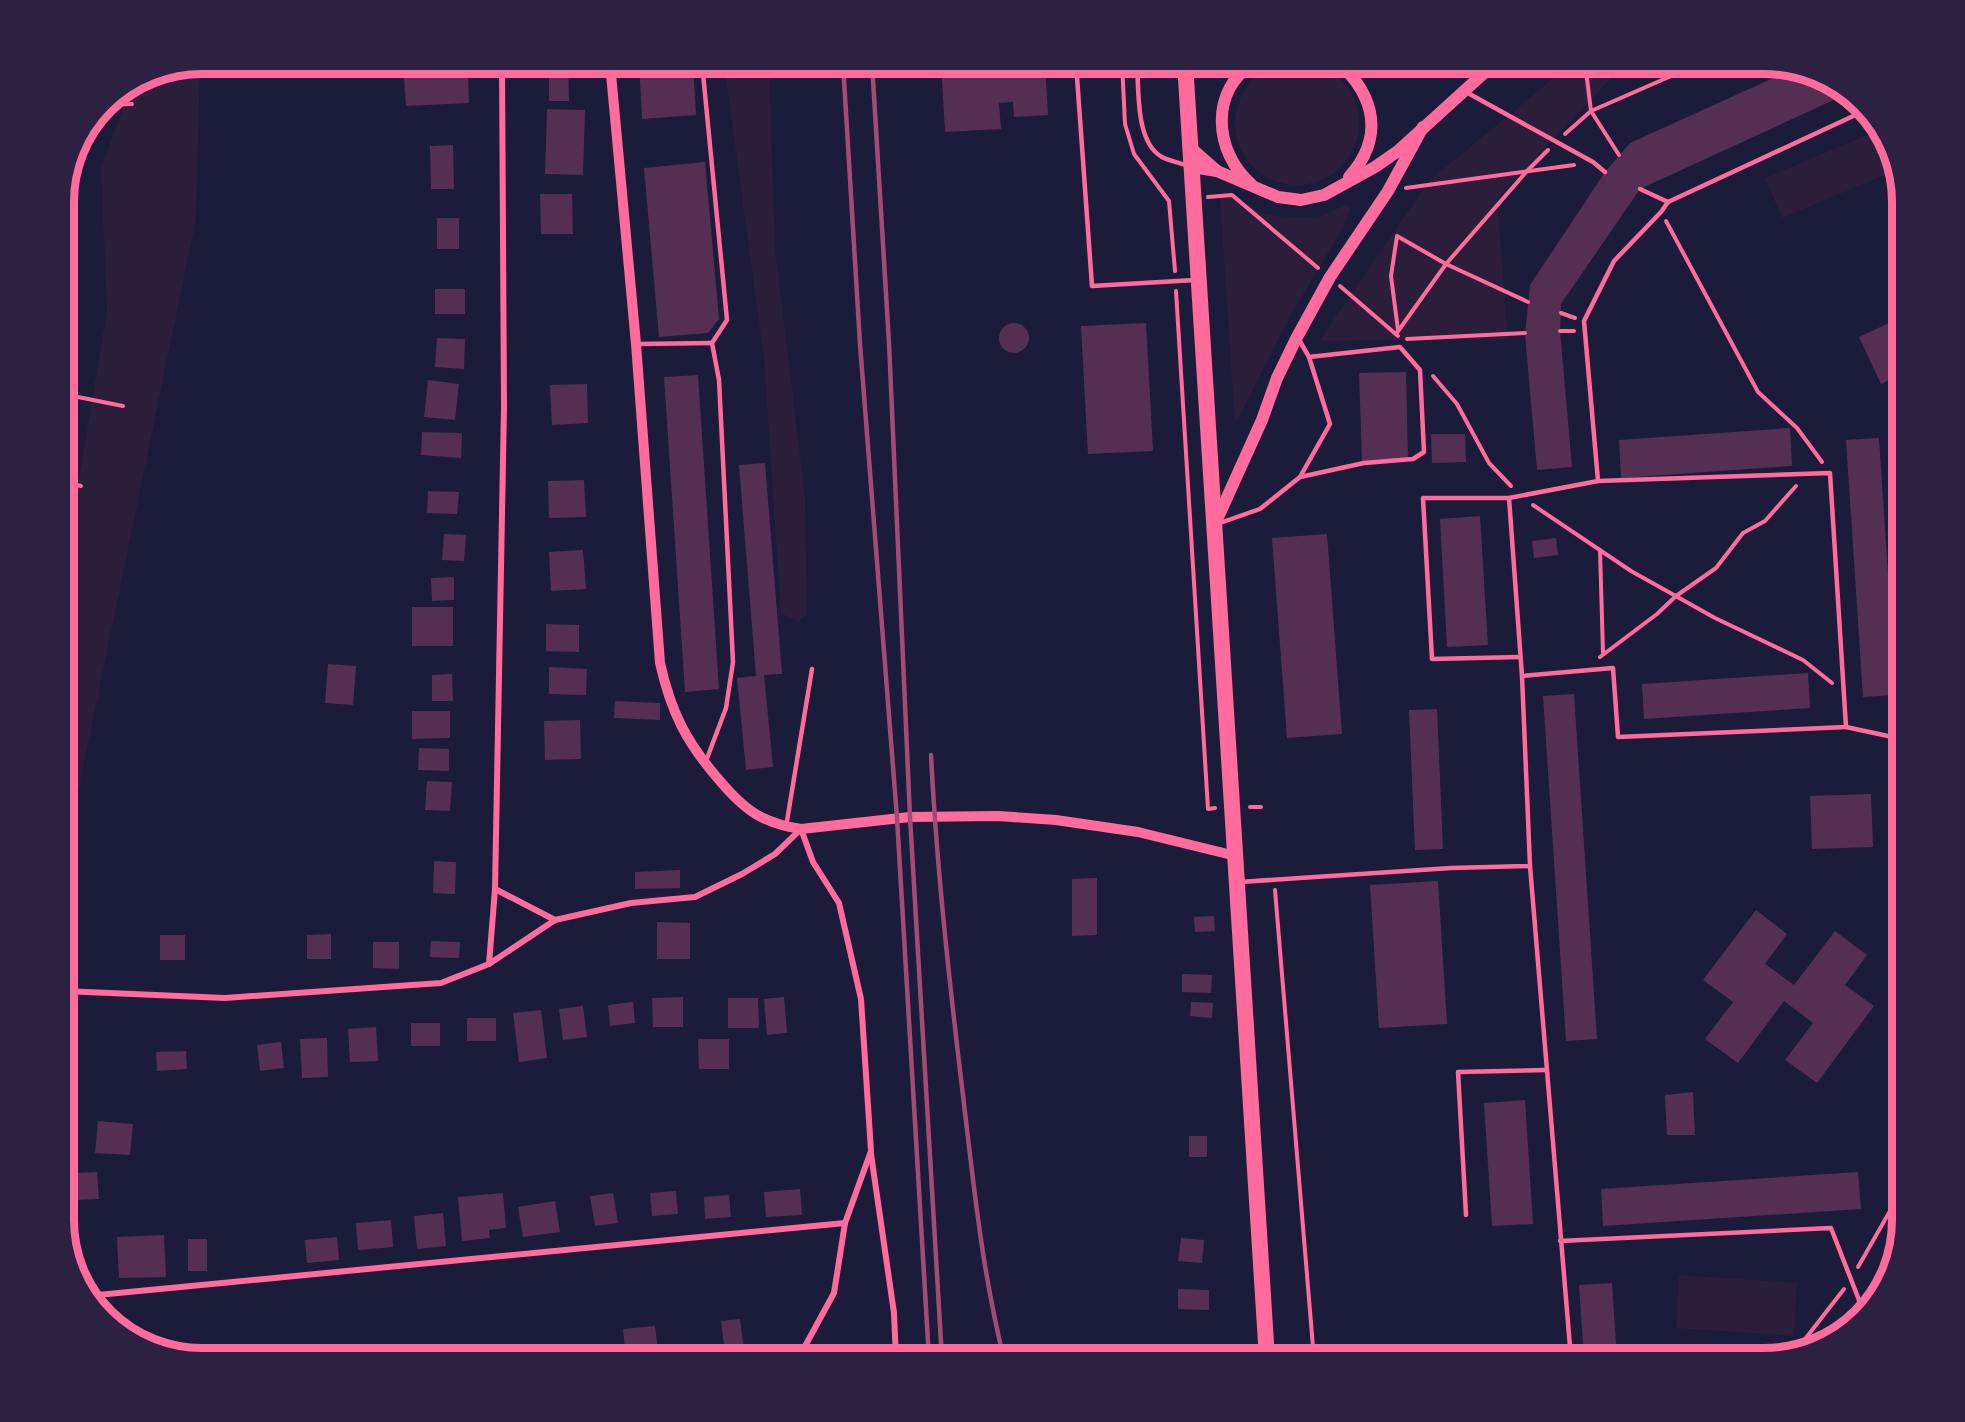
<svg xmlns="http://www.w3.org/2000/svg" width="1965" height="1422" font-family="'Source Sans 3',sans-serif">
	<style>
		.green { fill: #2a1e3b }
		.building { fill: #542f53 }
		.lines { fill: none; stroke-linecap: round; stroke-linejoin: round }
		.path { stroke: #ff6b9d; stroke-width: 4 }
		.service { stroke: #ff6b9d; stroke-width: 4.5 }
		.minor { stroke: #ff6b9d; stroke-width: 6 }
		.tertiary { stroke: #ff6b9d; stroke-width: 10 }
		.secondary { stroke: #ff6b9d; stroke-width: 12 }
		.trunk { stroke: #ff6b9d; stroke-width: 16 }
		.rail { stroke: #a44b75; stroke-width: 4.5 }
		.rim { fill: none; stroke: #ff6b9d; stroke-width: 8 }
	</style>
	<rect width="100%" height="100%" fill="#1b1b3a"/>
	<g class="green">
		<circle cx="1297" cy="123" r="62"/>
		<path d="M200 63 196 219 79 787 63 817V616L76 607 78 591 63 572 107 311 101 168 126 100 125 88 149 73Z"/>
		<path d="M724 63H769L775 248 805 497 807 614 798 622 781 613 764 359Z"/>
		<path d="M1572 63H1637L1616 73 1497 199 1508 339 1319 341 1429 181Z"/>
		<path d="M1879 130 1888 140 1895 171 1782 218 1765 178Z"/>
		<path d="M1225 194 1265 214 1290 218H1316L1346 205 1351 207 1344 226 1288 320 1235 425 1220 199Z"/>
		<path d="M1679 1275 1797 1283 1794 1336 1676 1328Z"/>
	</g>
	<g class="building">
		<path d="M639 63H693L696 115 642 119Z"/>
		<path d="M941 63H997V65L1007 63H1045L1048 115 1014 117 1013 102 999 103 1001 129 945 132Z"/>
		<path d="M549 65H568L569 101H549Z"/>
		<path d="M1789 71 1849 93 1640 189 1561 304 1560 331 1572 467 1537 470 1525 335 1530 285 1605 172 1630 143Z"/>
		<path d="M468 74 469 103 406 106 404 77Z"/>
		<path d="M547 109 585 110 583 175 545 174Z"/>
		<path d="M453 145 454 189H431L430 146Z"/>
		<path d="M705 162 719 319 708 333 659 337 644 168Z"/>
		<path d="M540 194H572L573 234H541Z"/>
		<rect x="437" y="218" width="22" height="31"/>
		<rect x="435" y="289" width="30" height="25"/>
		<path d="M1902 317V374L1881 384 1859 337Z"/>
		<path d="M1146 323 1153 451 1088 454 1081 326Z"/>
		<circle cx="1014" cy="338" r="15"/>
		<path d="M437 338 465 339 464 369 435 367Z"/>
		<path d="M1406 372 1408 460 1362 461 1359 373Z"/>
		<path d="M698 375 719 689 685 692 664 377Z"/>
		<path d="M428 380 459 384 455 420 424 417Z"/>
		<path d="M587 384 588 423 552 425 550 385Z"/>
		<path d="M1790 428 1792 466 1621 478 1619 440Z"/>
		<path d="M422 432 462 433 461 458 421 455Z"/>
		<path d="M1431 434H1465L1466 462 1432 463Z"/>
		<path d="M1879 438 1896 695 1863 697 1846 440Z"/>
		<path d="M765 463 782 674 764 675 773 767 746 770 737 678 756 676 739 465Z"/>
		<path d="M584 480 586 517 549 518 548 481Z"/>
		<path d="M428 491 459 492 457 514 427 513Z"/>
		<path d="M1480 516 1488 645 1447 647 1440 519Z"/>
		<path d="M444 534 466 535 464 561 442 560Z"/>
		<path d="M1327 534 1342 734 1287 738 1272 538Z"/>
		<path d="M1556 538 1558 555 1534 558 1532 541Z"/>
		<path d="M583 550 586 589 551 591 549 552Z"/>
		<path d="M454 577V600L432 601 431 578Z"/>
		<rect x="412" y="607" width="41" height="39"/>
		<path d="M546 624 579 625V652L546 651Z"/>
		<path d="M328 664 356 666 353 705 325 703Z"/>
		<path d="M549 667 587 669 586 695 549 694Z"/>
		<path d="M1808 673 1810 708 1644 719 1642 684Z"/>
		<path d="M452 674 453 701H432V675Z"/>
		<path d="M1574 694 1597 1039 1566 1041 1543 696Z"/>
		<path d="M615 701 660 703V720L614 718Z"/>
		<path d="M1437 709 1443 849 1415 850 1409 710Z"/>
		<path d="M412 711H450V738L412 739Z"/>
		<path d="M580 720 581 759 545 760 544 721Z"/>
		<path d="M419 748 449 749V771L418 770Z"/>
		<path d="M427 781 452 782 450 811 425 810Z"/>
		<path d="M1871 794 1873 847 1812 849 1810 796Z"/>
		<path d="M434 861 456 862 455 894 433 893Z"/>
		<path d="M680 870V888L635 889V872Z"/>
		<path d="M1097 878V935L1072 936V879Z"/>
		<path d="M1438 881 1447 1024 1379 1028 1370 885Z"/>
		<path d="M1756 910 1787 934 1765 964 1794 985 1835 931 1867 955 1845 985 1874 1006 1817 1083 1785 1060 1813 1023 1784 1001 1738 1063 1705 1039 1733 1002 1703 980Z"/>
		<path d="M1214 916 1215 931 1195 932 1194 917Z"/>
		<path d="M657 922 690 923V959H657Z"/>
		<path d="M331 934V959H307V935Z"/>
		<rect x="160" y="935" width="25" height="25"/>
		<path d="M431 941 460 942 459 958 430 957Z"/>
		<path d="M373 942H399V969L373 968Z"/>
		<path d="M1182 974 1212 975 1211 993 1182 992Z"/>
		<path d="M683 997V1027H653L652 998Z"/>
		<path d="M784 997 787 1033 767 1035 764 999Z"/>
		<path d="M728 998H758L759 1028H728Z"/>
		<path d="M633 1002 635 1023 610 1026 608 1005Z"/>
		<path d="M1191 1002 1213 1003 1212 1018 1190 1016Z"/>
		<path d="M583 1006 587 1037 563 1040 559 1009Z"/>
		<path d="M541 1010 547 1058 519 1062 513 1013Z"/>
		<rect x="467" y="1018" width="29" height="23"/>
		<rect x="411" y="1023" width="29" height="23"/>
		<path d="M376 1027 378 1061 350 1062 348 1029Z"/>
		<path d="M327 1038 328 1077 302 1078 300 1039Z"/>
		<path d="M698 1039H729V1069H699Z"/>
		<path d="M281 1042 284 1068 260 1071 257 1045Z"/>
		<path d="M186 1051 187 1069 157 1071 156 1052Z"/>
		<path d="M1693 1092 1695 1135H1667L1665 1095Z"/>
		<path d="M1525 1100 1533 1224 1492 1226 1484 1103Z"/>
		<path d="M98 1121 133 1124 130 1155 95 1153Z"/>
		<rect x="1189" y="1136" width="18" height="21"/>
		<path d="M97 1172 99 1199 75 1200 74 1173Z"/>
		<path d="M1858 1172 1861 1209 1603 1226 1601 1189Z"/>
		<path d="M800 1189 802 1215 766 1217 764 1192Z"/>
		<path d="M676 1191 678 1214 652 1216 650 1193Z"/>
		<path d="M503 1193 506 1228 489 1230 490 1238 462 1241 458 1197Z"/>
		<path d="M613 1193 618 1223 595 1226 590 1196Z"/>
		<path d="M729 1195 731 1217 705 1219 704 1197Z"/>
		<path d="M555 1201 560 1232 523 1237 518 1207Z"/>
		<path d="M443 1213 446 1246 417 1249 414 1216Z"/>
		<path d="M391 1220 393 1247 358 1250 356 1223Z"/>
		<path d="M164 1235 166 1277 119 1278 117 1237Z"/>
		<path d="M337 1237 339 1260 307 1263 305 1240Z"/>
		<path d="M1181 1238 1204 1240 1202 1263 1178 1261Z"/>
		<rect x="188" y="1239" width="19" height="32"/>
		<path d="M1612 1283 1617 1359H1584L1579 1285Z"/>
		<path d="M1178 1289 1209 1290V1310L1178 1309Z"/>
		<path d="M740 1319 744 1350 725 1353 721 1321Z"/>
		<path d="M655 1326 659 1359H626L623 1329Z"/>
		<path d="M550 1349 552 1359H488V1358Z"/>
	</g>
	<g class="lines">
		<g class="path">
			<path d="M1122 63 1125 124 1134 154 1169 201 1175 271"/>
			<path d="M1585 63 1591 111 1619 155"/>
			<path d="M104 105 132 104"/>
			<path d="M1565 134 1591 111 1701 63"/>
			<path d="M1406 188 1574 165"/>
			<path d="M1208 197 1232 195 1318 268"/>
			<path d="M1666 221 1758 392 1797 428 1822 462"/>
			<path d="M1340 286 1398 336"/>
			<path d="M1176 291 1208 809 1215 808"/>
			<path d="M1561 313 1575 318"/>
			<path d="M1398 330 1391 276 1397 236 1446 264 1528 302"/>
			<path d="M1560 331H1574"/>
			<path d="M1396 334 1446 264 1527 171 1548 150"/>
			<path d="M1407 339 1525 333"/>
			<path d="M1433 376 1457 404 1489 463 1511 486"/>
			<path d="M63 394 123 406"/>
			<path d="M63 482 81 486"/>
			<path d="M1533 505 1631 571 1715 618 1803 660 1832 683"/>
			<path d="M1600 550 1603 653"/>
			<path d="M63 552 67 551"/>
			<path d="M1600 657 1657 614 1676 596 1716 568 1743 533 1765 521 1796 486"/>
			<path d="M1250 807H1261"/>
			<path d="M1275 890 1314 1359"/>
			<path d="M1858 1267 1902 1190"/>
			<path d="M1795 1352 1844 1289"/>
		</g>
		<g class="service">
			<path d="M702 63 727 320 712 343 719 380 733 662 726 708 706 761"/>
			<path d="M1076 63 1092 286 1195 280"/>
			<path d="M1137 63C1139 89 1135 142 1162 157 1169 161 1181 163 1189 166"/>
			<path d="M1466 92 1593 162 1605 172"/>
			<path d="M1640 189 1668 202"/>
			<path d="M637 344 712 343"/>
			<path d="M1300 477 1364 463 1413 459 1424 452 1420 370 1400 347 1309 357"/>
			<path d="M1509 498H1423L1432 659 1520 657"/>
			<path d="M1217 524 1260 509 1300 477 1330 424 1309 357 1298 338"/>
			<path d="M1522 676 1509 498 1598 481"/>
			<path d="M1846 727 1902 739"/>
			<path d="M786 827 812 669"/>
			<path d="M1530 866 1571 1359"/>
			<path d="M1240 882 1451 868 1530 866 1522 676 1613 668 1618 737 1846 727 1830 473 1598 481 1584 321 1614 261 1661 212 1668 202 1864 111"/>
			<path d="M1466 1215 1458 1072 1546 1070"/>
			<path d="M1560 1241 1831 1228 1859 1300 1860 1316"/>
		</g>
		<g class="minor">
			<path d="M495 889 555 920"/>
			<path d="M489 964 495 889 504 407 502 63"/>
			<path d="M63 991 225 998 441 983 489 964 555 920 631 903 695 897 742 874 775 854 801 829 813 862 839 903 861 999 871 1151 845 1223 834 1293 798 1359"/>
			<path d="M871 1154 894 1313 896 1359"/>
			<path d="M87 1296 845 1223"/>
		</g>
		<path class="tertiary" d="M610 63 636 344 660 663C671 712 686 742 720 781 731 794 745 809 761 817 773 823 787 827 801 829L910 817 998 816 1056 820 1138 832 1236 856"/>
		<g class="secondary">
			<path d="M1339 63C1376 97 1384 138 1349 177"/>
			<path d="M1191 148 1217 171"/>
			<path d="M1192 167 1217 171 1278 197 1301 200 1324 195 1375 167 1398 151 1495 63"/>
			<path d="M1251 184C1214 152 1209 90 1254 63"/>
			<path d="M1215 524 1262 420 1277 378 1297 337 1330 277 1388 191 1423 127"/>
		</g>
		<path class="trunk" d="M1185 63 1267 1359"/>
		<g class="rail">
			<path d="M843 63 860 344 897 818 929 1359"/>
			<path d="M872 63 889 343 910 817 942 1359"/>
			<path d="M931 755C937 872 950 988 964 1104 974 1189 983 1275 1004 1359"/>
		</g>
	</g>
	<path d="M0 0H1965V1422H0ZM202 74H1764A128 128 0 0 1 1892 202V1220A128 128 0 0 1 1764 1348H202A128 128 0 0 1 74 1220V202A128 128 0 0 1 202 74Z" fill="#2d2142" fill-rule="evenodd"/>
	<path class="rim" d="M202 74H1764A128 128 0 0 1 1892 202V1220A128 128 0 0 1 1764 1348H202A128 128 0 0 1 74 1220V202A128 128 0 0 1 202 74Z"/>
</svg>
